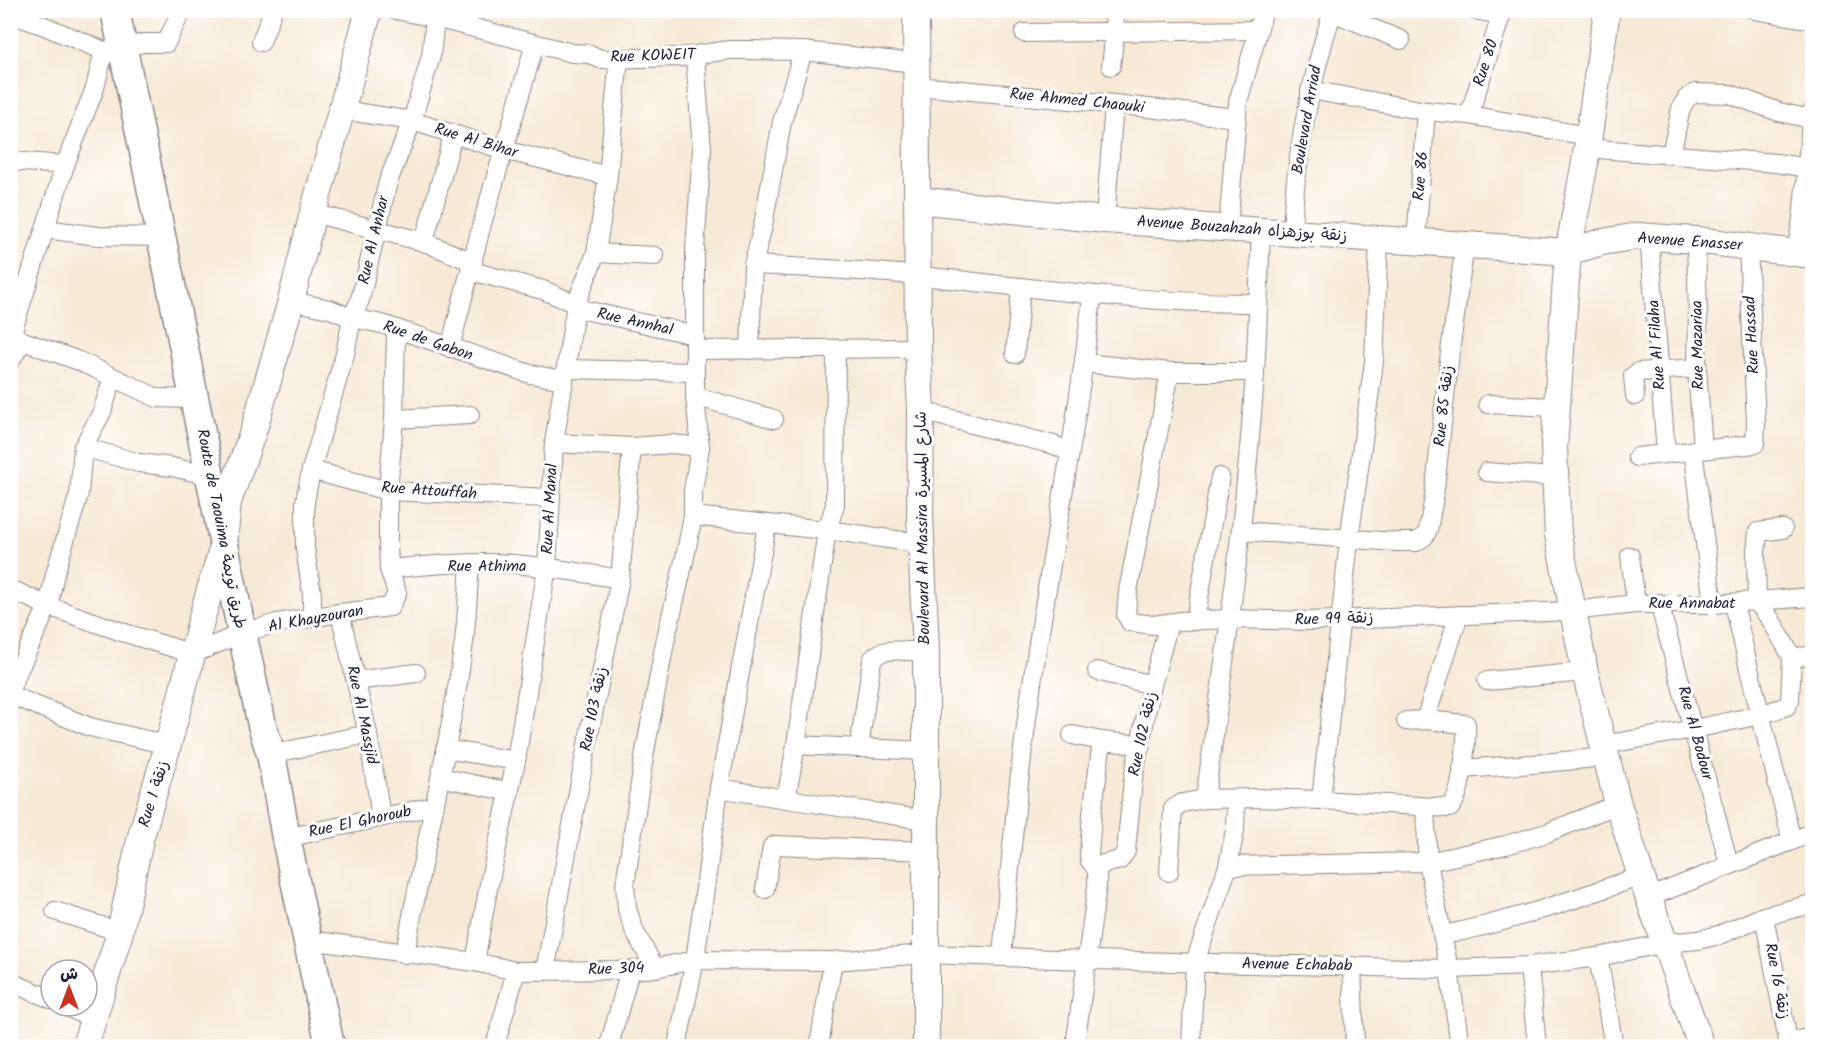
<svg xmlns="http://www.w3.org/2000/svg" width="1823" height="1057" font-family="Kalam,'Playpen Sans Arabic',sans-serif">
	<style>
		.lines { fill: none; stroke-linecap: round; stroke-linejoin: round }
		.street-casing { stroke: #8c8688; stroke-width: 20 }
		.secondary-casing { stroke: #8c8688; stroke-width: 28 }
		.primary-casing { stroke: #8c8688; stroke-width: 31 }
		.street { stroke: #fff; stroke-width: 18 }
		.secondary { stroke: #fff; stroke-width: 26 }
		.primary { stroke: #fff; stroke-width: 28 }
		.labels { text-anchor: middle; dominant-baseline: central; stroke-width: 6; stroke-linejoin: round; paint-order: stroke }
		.street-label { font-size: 16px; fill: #22223b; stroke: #fff }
	</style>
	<rect width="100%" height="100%" fill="#fff"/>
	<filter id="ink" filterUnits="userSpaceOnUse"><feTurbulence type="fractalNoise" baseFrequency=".0167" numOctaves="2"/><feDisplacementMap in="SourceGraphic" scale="12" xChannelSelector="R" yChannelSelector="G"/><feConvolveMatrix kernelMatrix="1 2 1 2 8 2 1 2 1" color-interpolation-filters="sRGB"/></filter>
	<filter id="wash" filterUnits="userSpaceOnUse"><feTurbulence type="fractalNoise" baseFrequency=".008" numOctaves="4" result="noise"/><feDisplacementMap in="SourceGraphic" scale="24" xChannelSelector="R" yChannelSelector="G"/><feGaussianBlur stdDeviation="1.35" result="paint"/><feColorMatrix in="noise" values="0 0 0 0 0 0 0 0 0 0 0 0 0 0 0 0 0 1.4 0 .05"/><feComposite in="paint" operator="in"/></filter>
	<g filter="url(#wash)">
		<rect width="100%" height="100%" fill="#f6e9d5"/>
	</g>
	<g filter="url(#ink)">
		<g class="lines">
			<defs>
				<g id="street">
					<path d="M396 10 435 18 572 53 590 54 600 59 682 57 729 50H747L803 51 916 63"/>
					<path d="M1474 10 1501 15"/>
					<path d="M1754 10 1812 20"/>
					<path d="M1332 12 1401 40"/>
					<path d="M10 14 42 25 104 51 144 43H166L182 10"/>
					<path d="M1024 33 1258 30"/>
					<path d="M261 42 273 10"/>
					<path d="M1111 66 1115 32 1114 10"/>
					<path d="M917 86 1114 104 1236 118"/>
					<path d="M1310 90 1426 111 1469 115 1588 136"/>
					<path d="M342 110 412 121 504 150 608 176"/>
					<path d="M1469 115 1503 10"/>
					<path d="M1586 148 1776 163 1808 168"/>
					<path d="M1671 155 1681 108 1687 98 1695 93 1730 94 1779 112 1811 119"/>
					<path d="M10 161 65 165"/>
					<path d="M313 213 424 242 473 262"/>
					<path d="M1105 220 1114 104"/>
					<path d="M45 229 98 236 161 237"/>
					<path d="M1228 229 1238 102 1264 10"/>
					<path d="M1292 232C1295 156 1310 82 1333 10"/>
					<path d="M1649 237 1666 453"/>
					<path d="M1696 240 1698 316 1697 368 1703 449"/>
					<path d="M1416 241 1426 111"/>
					<path d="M424 242 453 135"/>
					<path d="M1796 252 1802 219 1812 112"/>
					<path d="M596 253 655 256"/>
					<path d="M753 265C809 268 865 270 921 276 1034 288 1145 304 1258 303"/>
					<path d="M471 271 543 290 576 304"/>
					<path d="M291 301 330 309 352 318 382 324 530 374 564 380"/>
					<path d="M576 308 694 335"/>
					<path d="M10 333 23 341 79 361 157 398 195 399"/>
					<path d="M12 333 65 165 95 88 104 51"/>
					<path d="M450 348 482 224 535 44"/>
					<path d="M696 350 918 348"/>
					<path d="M750 350 753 265 762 230 782 122 803 51"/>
					<path d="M1015 354 1021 287"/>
					<path d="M10 361 23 341"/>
					<path d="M1084 363 1170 372H1255"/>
					<path d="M566 369 695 372"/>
					<path d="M1170 372 1128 591 1126 615 1130 622 1154 625 1181 621 1230 619 1309 621 1521 613 1571 611 1636 604H1713L1812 597"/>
					<path d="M695 396 774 419"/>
					<path d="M1635 396 1633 376 1638 372 1697 368"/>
					<path d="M1488 404 1556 407"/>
					<path d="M921 411 1054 445 1068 451"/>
					<path d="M394 419 470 415"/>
					<path d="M554 443 632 447 672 444 700 447"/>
					<path d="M83 447 139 463 172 467 211 476"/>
					<path d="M1693 450 1713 604"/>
					<path d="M1637 457 1755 444 1756 423 1748 246"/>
					<path d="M311 470 388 491 550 498"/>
					<path d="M1487 472 1554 477"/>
					<path d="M693 516C737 521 781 525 825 530 857 533 888 540 920 543"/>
					<path d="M1241 531 1396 542H1416L1424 537 1428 530 1434 497 1450 352 1465 244"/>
					<path d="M1630 556 1636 604"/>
					<path d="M389 569C430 565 473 561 514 564 550 567 585 573 620 579"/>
					<path d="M10 589 48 606 122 632 193 654 242 633 277 623 340 613 390 607 397 593 389 569 388 542V491L394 419 396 330"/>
					<path d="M1659 603 1729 864"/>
					<path d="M1734 603 1748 665 1792 841"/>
					<path d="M340 613 368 734 381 817"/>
					<path d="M312 618V594L305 548V502L311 470 345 354 352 318 360 300 388 182 412 121 431 56 435 18 439 10"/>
					<path d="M1195 621 1220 477"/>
					<path d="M1792 657 1812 656"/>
					<path d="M1097 671 1152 685"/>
					<path d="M356 681 416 673"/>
					<path d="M1487 681 1585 672"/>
					<path d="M10 689 48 606 55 574 79 494 83 447 102 412 113 377"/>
					<path d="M10 695 90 727 168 745"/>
					<path d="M1425 720 1459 615"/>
					<path d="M1072 735 1102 741 1141 745"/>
					<path d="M796 745 927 751"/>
					<path d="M1603 745 1694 729 1760 715 1787 706 1790 700 1792 657 1771 620 1757 602 1756 552 1758 532 1783 529"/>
					<path d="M859 748 872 660C881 645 910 652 926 652"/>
					<path d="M445 749 516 761"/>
					<path d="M271 754 368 734"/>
					<path d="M1462 769 1533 764 1606 757"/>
					<path d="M440 777 510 792"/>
					<path d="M719 788 786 799 926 820"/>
					<path d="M786 799 796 745 827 530 835 505 836 349"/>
					<path d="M1205 799C1225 657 1246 515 1255 372 1258 325 1259 278 1261 231"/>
					<path d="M1321 800 1349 540 1374 362 1379 238"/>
					<path d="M1425 808 1428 862 1449 969 1460 1046"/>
					<path d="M286 838 434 806"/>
					<path d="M1096 866 1120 860 1126 851 1133 779 1152 685 1169 623"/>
					<path d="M1228 866 1428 862 1506 845 1547 833 1618 804"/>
					<path d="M1169 872 1173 809 1182 803 1205 799 1254 798 1321 800 1450 808C1462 796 1467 743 1466 724L1425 720 1406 721"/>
					<path d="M765 889 772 847 775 845 926 851"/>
					<path d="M1650 897 1812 833"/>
					<path d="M55 911 120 932"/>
					<path d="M1764 916 1789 1046"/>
					<path d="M1443 935C1510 922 1576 899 1641 876"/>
					<path d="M308 940 475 962 516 971 630 970 655 968 695 960 833 961 926 954 1055 959 1449 969 1529 966 1598 957 1666 943 1698 940 1719 935 1764 916 1812 904"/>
					<path d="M405 954C423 850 450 746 464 642 467 616 468 590 470 564"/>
					<path d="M1002 957C1009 873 1017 788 1029 704 1048 568 1077 433 1092 296"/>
					<path d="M1598 957 1614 1046"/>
					<path d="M475 962 489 884 516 761 547 567 554 443 576 304 596 253 608 176 619 57"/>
					<path d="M1352 966 1355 1046"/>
					<path d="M1529 966 1537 1046"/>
					<path d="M655 968 635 932 627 909 625 885 644 757 665 642 685 557 693 516V491L700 447 695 396V249L702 149 695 56"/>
					<path d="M545 971 585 755 620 579 632 447"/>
					<path d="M10 982 51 999"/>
					<path d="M65 1006 94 1019"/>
					<path d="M1789 1044 1812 1036"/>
					<path d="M495 1046 516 971"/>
					<path d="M609 1046 630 970"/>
					<path d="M677 1046 695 960 719 788 767 525"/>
					<path d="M819 1046 833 961"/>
					<path d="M1075 1046 1097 886C1097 875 1099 869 1090 861L1089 855 1092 814 1102 741"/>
					<path d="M1191 1046 1195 962 1228 866 1235 830 1236 799"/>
				</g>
				<g id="secondary">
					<path d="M916 10 918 348 921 411 920 515 926 652V1046"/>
					<path d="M1607 10 1585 162 1568 252 1554 448 1558 535 1585 672 1618 804 1641 876 1701 1046"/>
					<path d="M917 200 1105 220 1568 252 1602 242 1638 236 1696 240 1812 255"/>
					<path d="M85 1046 120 932 141 836 168 745 204 610 224 543 228 502 254 429 291 301 313 213 369 10"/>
				</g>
				<path id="primary" d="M115 10 242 633 262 725 271 754 286 838 330 1046"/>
			</defs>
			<use href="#street" class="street-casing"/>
			<use href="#secondary" class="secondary-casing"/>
			<use href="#primary" class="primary-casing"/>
			<use href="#street" class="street"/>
			<use href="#secondary" class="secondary"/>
			<use href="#primary" class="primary"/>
		</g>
	</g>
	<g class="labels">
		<g class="street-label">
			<text transform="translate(653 56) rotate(-2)">Rue KOWEIT</text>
			<text transform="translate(1486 63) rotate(-72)">Rue 80</text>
			<text transform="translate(1077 101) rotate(6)">Rue Ahmed Chaouki</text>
			<text transform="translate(1307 120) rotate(-80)">Boulevard Arriad</text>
			<text transform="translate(476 141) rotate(17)">Rue Al Bihar</text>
			<text transform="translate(1421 176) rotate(-85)">Rue 86</text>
			<text transform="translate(1242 229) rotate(4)">Avenue Bouzahzah زنقة بوزهزاه</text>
			<text transform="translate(374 240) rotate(-77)">Rue Al Anhar</text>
			<text transform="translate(1690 242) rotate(4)">Avenue Enasser</text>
			<text transform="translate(635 322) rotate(13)">Rue Annhal</text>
			<text transform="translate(1752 335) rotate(-93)">Rue Hassad</text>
			<text transform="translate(428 341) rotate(19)">Rue de Gabon</text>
			<text transform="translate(1657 345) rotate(-94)">Rue Al Filaha</text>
			<text transform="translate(1698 345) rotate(-91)">Rue Mazariaa</text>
			<text transform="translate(1444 406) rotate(-84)">Rue 85 زنقة</text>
			<text transform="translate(429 491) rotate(4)">Rue Attouffah</text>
			<text transform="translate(550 509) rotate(-87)">Rue Al Manal</text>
			<text transform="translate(923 528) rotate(-91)">Boulevard Al Massira شارع المسيرة</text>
			<text transform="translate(221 529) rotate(79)">Route de Taouima طريق تويمة</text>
			<text x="487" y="566">Rue Athima</text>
			<text x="1692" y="603">Rue Annabat</text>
			<text transform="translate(316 619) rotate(-10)">Al Khayzouran</text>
			<text transform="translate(1334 619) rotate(-2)">Rue 99 زنقة</text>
			<text transform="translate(594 709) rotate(-79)">Rue 103 زنقة</text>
			<text transform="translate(362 715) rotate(78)">Rue Al Massjid</text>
			<text transform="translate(1695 733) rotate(75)">Rue Al Bodour</text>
			<text transform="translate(1143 734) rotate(-78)">Rue 102 زنقة</text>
			<text transform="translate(154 794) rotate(-73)">Rue 1 زنقة</text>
			<text transform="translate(360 822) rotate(-12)">Rue El Ghoroub</text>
			<text transform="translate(1297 965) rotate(1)">Avenue Echabab</text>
			<text transform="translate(616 969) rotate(-2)">Rue 304</text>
			<text transform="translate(1777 981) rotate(79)">Rue 16 زنقة</text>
		</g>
	</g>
	<rect width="1823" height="1057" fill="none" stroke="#fff" stroke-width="36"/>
	<g transform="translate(69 988)"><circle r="28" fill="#ffffff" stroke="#a7a7b1" stroke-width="1.5"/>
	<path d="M0-4.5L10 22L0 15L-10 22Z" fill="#c8321e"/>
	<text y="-9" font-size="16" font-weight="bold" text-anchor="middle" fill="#22223b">ش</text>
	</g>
</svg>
